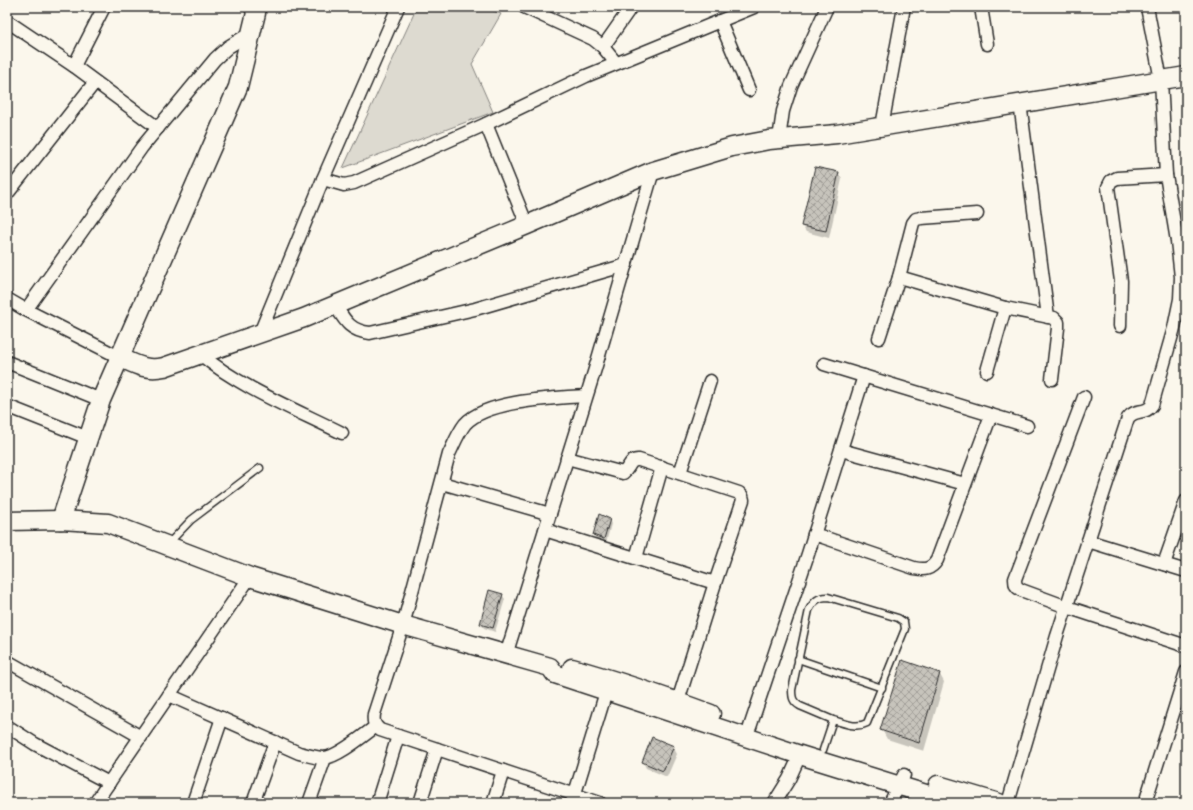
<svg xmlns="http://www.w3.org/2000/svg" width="1193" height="810" font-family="Itim,sans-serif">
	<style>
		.park { fill: #dddad0; stroke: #84827e }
		.shadow { fill: #0003 }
		.building { fill: url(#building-cross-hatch); stroke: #2b2b2b }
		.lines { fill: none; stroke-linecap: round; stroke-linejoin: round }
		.lane-casing { stroke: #2b2b2b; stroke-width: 9 }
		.street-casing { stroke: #2b2b2b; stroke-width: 15 }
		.secondary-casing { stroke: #2b2b2b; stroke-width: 21 }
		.lane { stroke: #fbf7ec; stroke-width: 6 }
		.street { stroke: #fbf7ec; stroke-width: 12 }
		.secondary { stroke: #fbf7ec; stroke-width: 18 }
	</style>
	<defs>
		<pattern id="building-cross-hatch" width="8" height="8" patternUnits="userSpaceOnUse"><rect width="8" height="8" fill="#c7c4bc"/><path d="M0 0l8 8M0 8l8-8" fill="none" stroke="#a29f99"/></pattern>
	</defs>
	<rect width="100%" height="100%" fill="#fbf7ec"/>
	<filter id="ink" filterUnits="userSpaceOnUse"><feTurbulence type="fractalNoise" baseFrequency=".025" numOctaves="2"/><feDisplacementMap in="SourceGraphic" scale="8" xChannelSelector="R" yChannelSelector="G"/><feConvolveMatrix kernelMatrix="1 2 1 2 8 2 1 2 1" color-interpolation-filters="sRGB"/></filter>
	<g filter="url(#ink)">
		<path class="park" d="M417 7H483L501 14 472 64 493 112 343 168Z"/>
		<g class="shadow">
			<path d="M838 173 842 179 829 238 806 232 802 226Z"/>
			<path d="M609 520 611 524 606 543 596 539 594 535Z"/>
			<path d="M502 595 505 599 495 632 484 628 481 624Z"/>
			<path d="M939 673 944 682 924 751 887 739 882 730Z"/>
			<path d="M673 747 677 754 667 777 646 768 643 762Z"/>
		</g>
		<g class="building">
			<path d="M815 167 839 172 826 231 801 226Z"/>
			<path d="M599 514 610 519 604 539 593 535Z"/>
			<path d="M489 590 503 594 493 628 480 624Z"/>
			<path d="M902 660 940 673 919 743 880 730Z"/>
			<path d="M652 737 674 746 663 771 642 762Z"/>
		</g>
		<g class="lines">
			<defs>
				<g id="lane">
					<path d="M169 543 191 520 260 468"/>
					<path d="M798 659 882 688"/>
					<path d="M823 750 833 720 800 706C793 702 792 698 792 690L809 610C814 601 818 597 828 597L898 618 904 622 905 629 867 723C856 729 844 723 833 720"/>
				</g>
				<g id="street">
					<path d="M524 7 593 39 603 47 616 63"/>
					<path d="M981 7 987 44"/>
					<path d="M7 21 74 66 158 128"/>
					<path d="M720 21 749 90"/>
					<path d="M603 47 631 7"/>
					<path d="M74 66 104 7"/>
					<path d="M1020 103 1048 317"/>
					<path d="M486 124 527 225"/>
					<path d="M882 126 904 7"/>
					<path d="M779 139 783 111 791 86 827 7"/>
					<path d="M323 179 344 185 354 183 486 124 586 76 754 7"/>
					<path d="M7 194 95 82"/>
					<path d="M899 277 1005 308 1054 318 1058 322V328L1052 379"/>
					<path d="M7 299 26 310 119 357"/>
					<path d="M335 305C345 321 350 331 370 333L475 309 626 265"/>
					<path d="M26 310 142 147 215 59 228 47 251 33"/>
					<path d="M1120 326 1121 281 1108 187 1111 181 1117 178 1166 175"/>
					<path d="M260 333 323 179 398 7"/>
					<path d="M879 338 899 277 913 223 916 219 921 218 977 214"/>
					<path d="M200 354C241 388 294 409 342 433"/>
					<path d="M7 362 101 400"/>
					<path d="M824 364 1027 426"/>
					<path d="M987 371 1005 308"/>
					<path d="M586 396C555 398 487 400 465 424 458 433 454 444 449 454L403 625 374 714C373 722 374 725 380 730L600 803"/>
					<path d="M1084 397 1015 579C1015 585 1016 587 1021 590L1067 607 1186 646"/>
					<path d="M7 406 88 438"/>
					<path d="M841 450 965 484"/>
					<path d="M567 458 623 473C630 468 629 459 639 460L739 493 742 496 743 500 715 583 678 701"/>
					<path d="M680 473 710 381"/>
					<path d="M442 483 550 514"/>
					<path d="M545 530 715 583"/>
					<path d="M814 534 914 568C924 570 931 570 937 560L991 415"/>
					<path d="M1088 541 1186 571"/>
					<path d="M636 558 662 467"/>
					<path d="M1164 564 1186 501"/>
					<path d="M506 655 595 369 653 171"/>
					<path d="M7 661 141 737"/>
					<path d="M169 695 299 753C307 755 316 758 324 758 338 757 364 735 375 727"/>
					<path d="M7 726 35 744 109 783"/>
					<path d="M750 727 808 554 864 376"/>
					<path d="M95 803 250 577"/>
					<path d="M193 803 222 718"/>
					<path d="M253 803 275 742"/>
					<path d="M309 803 325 758"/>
					<path d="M377 803 398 736"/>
					<path d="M420 803 437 749"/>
					<path d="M493 803 503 771"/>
					<path d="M572 803 606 692"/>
					<path d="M774 803 789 779 800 755"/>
					<path d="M890 803 904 775"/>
					<path d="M1008 803 1057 636 1128 418C1135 408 1146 415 1152 405L1174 328 1180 299 1181 277 1177 241 1166 175 1161 80 1147 7"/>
					<path d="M1145 803 1186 672"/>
				</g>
				<g id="secondary">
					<path d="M119 357C135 364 145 371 164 367L304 318 527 225 653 171 732 147 769 140 837 134 1186 76"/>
					<path d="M61 520 101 400 238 87 256 13 254 7"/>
					<path d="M7 521 61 520 108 523 250 577 403 625 550 667 555 674 800 755 955 803"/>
					<path d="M572 668C619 681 665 697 711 714"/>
					<path d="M938 785 999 803"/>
				</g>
			</defs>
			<use href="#lane" class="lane-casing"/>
			<use href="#street" class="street-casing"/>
			<use href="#secondary" class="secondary-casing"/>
			<use href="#lane" class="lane"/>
			<use href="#street" class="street"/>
			<use href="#secondary" class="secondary"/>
		</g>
	</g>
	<rect width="1193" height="810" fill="none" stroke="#fbf7ec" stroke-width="24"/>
	<rect x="12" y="12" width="1169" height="786" fill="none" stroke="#2b2b2b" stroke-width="1.5" filter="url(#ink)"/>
</svg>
